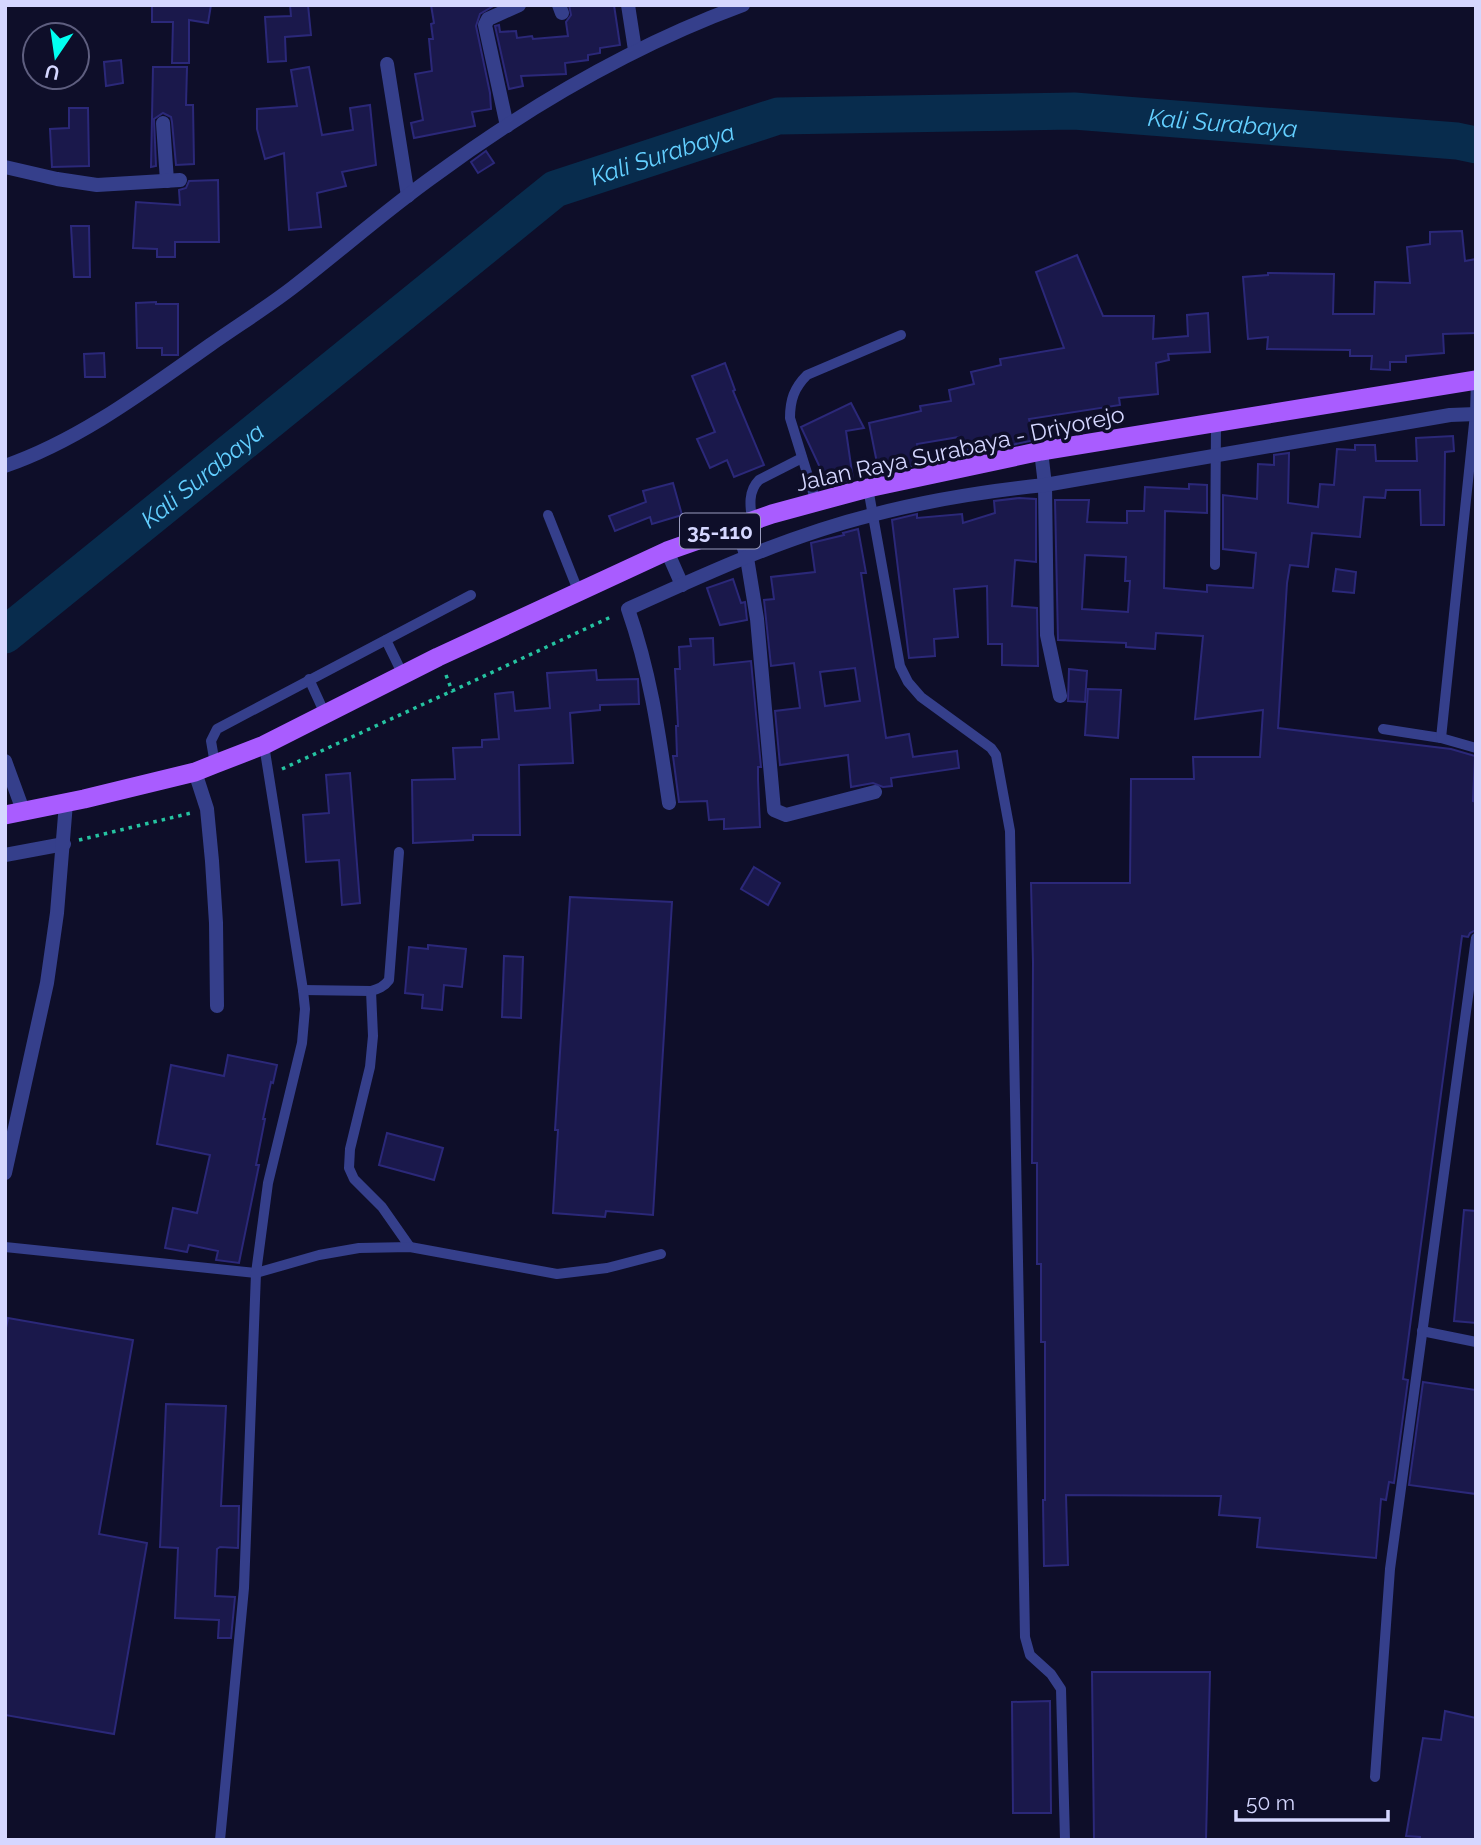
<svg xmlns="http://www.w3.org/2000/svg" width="1481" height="1845" font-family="Raleway,sans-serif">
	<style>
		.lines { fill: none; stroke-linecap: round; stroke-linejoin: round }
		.river { stroke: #082c4d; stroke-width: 37 }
		.building { fill: #1a184b; stroke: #2b2879; stroke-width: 2; fill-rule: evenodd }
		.path { stroke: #25c3a1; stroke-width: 3.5; stroke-dasharray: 3.5 5; stroke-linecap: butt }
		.service { stroke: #353f8b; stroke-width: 10 }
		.minor { stroke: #353f8b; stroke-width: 14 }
		.primary { stroke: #a95cff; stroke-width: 19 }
		.labels { text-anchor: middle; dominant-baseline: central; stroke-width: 7; stroke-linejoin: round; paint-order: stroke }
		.shield { fill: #0e0e29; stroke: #999bbf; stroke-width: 2 }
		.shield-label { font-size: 21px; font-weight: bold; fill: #d5d7ff }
		.street-label { font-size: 23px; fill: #d5d7ff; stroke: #0e0e29 }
		.water-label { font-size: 24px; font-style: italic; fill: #63cfff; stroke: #0e0e29 }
	</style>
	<rect width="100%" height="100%" fill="#0e0e29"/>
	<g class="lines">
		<path class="river" id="s1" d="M5 635 555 189 778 116 1074 111 1457 141 1476 145"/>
	</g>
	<g class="building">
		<path d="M152 5H211L208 23 189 20V63H172L173 22H152Z"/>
		<path d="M290 5H308L311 35 285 37 286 61 268 62 265 17 291 16Z"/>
		<path d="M431 5H495L480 14 476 26 490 93 491 109 472 112 475 126 414 138 411 123 423 120 415 74 432 71 429 39H433L431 24 434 23Z"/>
		<path d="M569 5H614L620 45 600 48V53L588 55V60L565 63 566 74 521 76 523 86 509 89 495 26 499 25 500 32 516 31 517 38 532 36 533 39 568 36 566 22 571 15Z"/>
		<path d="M121 60 123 83 106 86 104 62Z"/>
		<path d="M153 67H187L186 105H193L194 164 176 165 172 122 171 117 163 113 154 119 156 166 151 167Z"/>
		<path d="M309 67 322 135 353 130 350 108 370 105 376 165 342 172 346 186 317 193 321 227 289 230 284 153 265 159 257 129V109L297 106 291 70Z"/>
		<path d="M69 108H88L89 166 52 167 50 129 69 128Z"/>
		<path d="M486 151 494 163 478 173 471 162Z"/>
		<path d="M218 180 219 242H175V257H157V249L133 248 136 202 180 205 179 190 186 188 189 181Z"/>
		<path d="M71 226H89L90 277H74Z"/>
		<path d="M1462 231 1465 261 1476 259V333L1443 334 1444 353 1406 356V362H1390V370L1371 369 1372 356H1350V350L1267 349 1268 337 1248 339 1243 277 1268 275V273L1334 274 1333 314H1374L1375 282 1410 283 1407 247 1430 244V232Z"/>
		<path d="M1077 255 1103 316H1154L1153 339 1188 336 1187 315 1208 313 1210 352 1168 354 1169 360 1156 363 1158 394 1119 398 1120 405 1029 419 1035 440 993 449 992 445 962 451 959 437 917 444 921 464 879 473 869 423 921 411 920 406 951 401 949 390 974 384 971 372 1001 365 1000 359 1064 348 1036 272Z"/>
		<path d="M156 302V304H178V355H162V348H137L136 303Z"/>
		<path d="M104 353 105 377H85L84 354Z"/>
		<path d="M725 363 735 390 733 391 764 465 734 477 727 460 710 468 697 439 715 432 692 376Z"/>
		<path d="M851 403 864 428 846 431 853 479 837 484 831 471 823 474 801 427Z"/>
		<path d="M1453 436 1454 451 1445 452 1444 525H1421L1420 490H1386L1385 498 1364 497 1360 537 1312 533 1308 567 1290 565 1287 583 1278 728 1451 749 1475 756 1473 801 1476 802V930L1470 933 1468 937 1462 936 1403 1379 1408 1380 1394 1483 1389 1482 1386 1500 1381 1499 1376 1558 1257 1547 1260 1518 1219 1515 1221 1496 1066 1495 1068 1565 1044 1566 1043 1500H1045V1342H1041V1264H1037V1163H1032L1033 962 1031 883H1130L1131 779H1194L1193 757H1260L1263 710 1195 719 1203 636 1156 633 1155 649 1126 647V643L1058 640 1055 500H1089L1087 522 1127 523V511H1144L1145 487 1189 489V484L1207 485V513L1165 511 1164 588 1207 592V585L1253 588 1256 553 1223 549V495L1257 499 1258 464 1274 465V455L1289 453 1288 503 1318 507 1320 484 1334 485 1337 449 1355 450V445H1375L1376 461H1417L1416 438ZM1085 555 1126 557 1125 581H1130L1128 612 1082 609Z"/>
		<path d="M673 483 682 515 652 524 650 517 615 531 609 516 646 502 643 491Z"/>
		<path d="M1019 498 1036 499V562L1015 560 1012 606 1037 608 1038 666 1002 665V644H988L987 586 954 589 958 637 934 639 935 656 909 658 892 520 917 514V518L962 514 963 523 995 513 994 501Z"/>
		<path d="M858 529 866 573H861L886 738 909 734 913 757 957 751 959 768 891 778 892 786 883 787 873 783 851 787 848 755 780 765 775 711 800 708 794 663 771 666 764 600 774 599 771 577 815 572 811 543 844 535 843 533ZM855 668 860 701 825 706 820 672Z"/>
		<path d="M1336 569 1356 572 1354 593 1333 591Z"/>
		<path d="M733 579 741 603 745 602 747 620 720 625 707 588Z"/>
		<path d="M713 638 714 665 751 661 761 767H758V780L760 827 724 829V819L709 820 707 801 679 802 673 756H677L676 726H678L675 669H680L679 647 691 646 690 639Z"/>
		<path d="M1069 669 1087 671 1085 702 1068 701Z"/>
		<path d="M596 670 597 680 638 679 639 704 600 705V710L570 713 573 763 519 765 520 835H473V840L413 843 412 780 455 779 453 748 482 747V740L499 739 495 694 513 692 515 711 550 708 547 673Z"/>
		<path d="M1088 689 1121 690 1118 738 1085 735Z"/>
		<path d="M350 773 360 903 342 905 339 860 306 862 303 815 329 813 326 775Z"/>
		<path d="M754 867 780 883 768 905 741 889Z"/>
		<path d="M570 897 672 902 653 1215 606 1211 605 1217 553 1213 558 1130H555Z"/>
		<path d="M428 945 466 949 462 987 444 985 442 1010 422 1008 423 995 405 993 409 947 428 949Z"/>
		<path d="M504 956 523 957 521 1018 502 1017Z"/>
		<path d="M228 1055 277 1065 273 1083 271 1082 263 1119H265L256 1165H259L239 1263 216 1260 218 1251 189 1245 187 1252 165 1248 173 1208 197 1213 210 1155 157 1144 171 1065 224 1076Z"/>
		<path d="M387 1133 443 1148 434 1180 379 1165Z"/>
		<path d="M1464 1210 1476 1211V1323L1454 1321Z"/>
		<path d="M8 1318 133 1340 99 1534 147 1543 114 1734 5 1715V1333Z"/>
		<path d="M1423 1382 1476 1390V1494L1409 1485Z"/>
		<path d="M166 1404 226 1406 221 1506H239L238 1548 220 1547 217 1549 215 1596 235 1597 231 1638H218L219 1620 175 1618 178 1548 160 1547Z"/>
		<path d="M1092 1672H1210L1206 1840H1094Z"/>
		<path d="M1050 1701 1051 1813H1013L1012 1702Z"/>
		<path d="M1445 1711 1476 1718V1840H1420V1837L1406 1836 1423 1738 1441 1740Z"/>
	</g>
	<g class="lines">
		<g class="path">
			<path d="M446 675 452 691 613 616"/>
			<path d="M282 769 452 691"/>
			<path d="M79 840 191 813"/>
		</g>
		<g class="service">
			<path d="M868 488 900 666 908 682 921 697 991 748 996 755 1010 831 1025 1637 1030 1655 1051 1674 1061 1689 1065 1840"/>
			<path d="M816 502 790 418C790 400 794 388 807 375L901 335"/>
			<path d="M548 515 579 593"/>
			<path d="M752 520C750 506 748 491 759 480L802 458"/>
			<path d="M1215 565 1216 422"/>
			<path d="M386 640 403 675"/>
			<path d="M309 679 325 714"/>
			<path d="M1383 729 1441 738 1476 748"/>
			<path d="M1441 738 1475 414 1476 380"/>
			<path d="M215 764 211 741 217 729 471 595"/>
			<path d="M303 990 371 991C378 989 384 987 389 980L399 852"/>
			<path d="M371 991 373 1036 370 1067 350 1149 349 1168 354 1179 382 1207 410 1247"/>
			<path d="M5 1247 256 1273 319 1255 359 1248 410 1247 557 1274 607 1268 661 1254"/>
			<path d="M1422 1331 1476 1342"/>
			<path d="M1375 1777 1390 1569 1476 938"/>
			<path d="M220 1840 244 1588 256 1273 268 1183 302 1043 305 1009 303 990 264 745"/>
		</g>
		<g class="minor">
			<path d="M559 5 562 13"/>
			<path d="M628 5 635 50"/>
			<path d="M387 64 408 196"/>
			<path d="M163 123 167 181"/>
			<path d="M507 126 485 25 488 19 519 5"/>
			<path d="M5 167 57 179 97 185 180 180"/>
			<path d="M1041 451 1045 485 1047 635 1060 696"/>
			<path d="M5 466C80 440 146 390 210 345 237 326 266 308 292 288 340 251 385 211 434 176 528 107 634 45 743 5"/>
			<path d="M737 525 747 558 757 619 774 810 786 815 875 792"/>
			<path d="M667 551 682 585"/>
			<path d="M5 761 24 813"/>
			<path d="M195 772 207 809 212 861 216 923 217 1006"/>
			<path d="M669 803C659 735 651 675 628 609 707 573 788 536 872 515 929 500 987 491 1045 485L1450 415 1476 414"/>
			<path d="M5 855 64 844"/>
			<path d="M5 1173 47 983 57 913 66 803"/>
		</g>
		<path class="primary" d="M5 815 84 799 195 772 215 764 264 745 438 657 613 576 667 551 772 514 868 488 1041 451 1476 380"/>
	</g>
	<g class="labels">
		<rect class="shield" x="680" y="513.5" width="80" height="35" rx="5"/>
		<g class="shield-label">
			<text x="720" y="531">35-110</text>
		</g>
		<g class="street-label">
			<text transform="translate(960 448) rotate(-12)">Jalan Raya Surabaya - Driyorejo</text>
		</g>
		<g class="water-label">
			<text stroke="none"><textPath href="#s1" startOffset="1388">Kali Surabaya</textPath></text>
			<text stroke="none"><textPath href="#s1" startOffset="821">Kali Surabaya</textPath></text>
			<text stroke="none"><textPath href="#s1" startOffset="254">Kali Surabaya</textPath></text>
		</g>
	</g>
	<rect width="1481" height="1845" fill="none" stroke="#d5d7ff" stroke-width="14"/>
	<g transform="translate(56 56) rotate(193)"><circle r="33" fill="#0e0e29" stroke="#5e5e7f" stroke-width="2"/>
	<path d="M0-5L12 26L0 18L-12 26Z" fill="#01fff0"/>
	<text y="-10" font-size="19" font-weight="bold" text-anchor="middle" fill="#d5d7ff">U</text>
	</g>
	<path d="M1236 1810v10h152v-10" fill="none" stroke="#d5d7ff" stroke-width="3.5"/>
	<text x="1246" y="1810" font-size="21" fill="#d5d7ff" stroke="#0e0e29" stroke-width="5" paint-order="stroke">50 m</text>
</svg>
